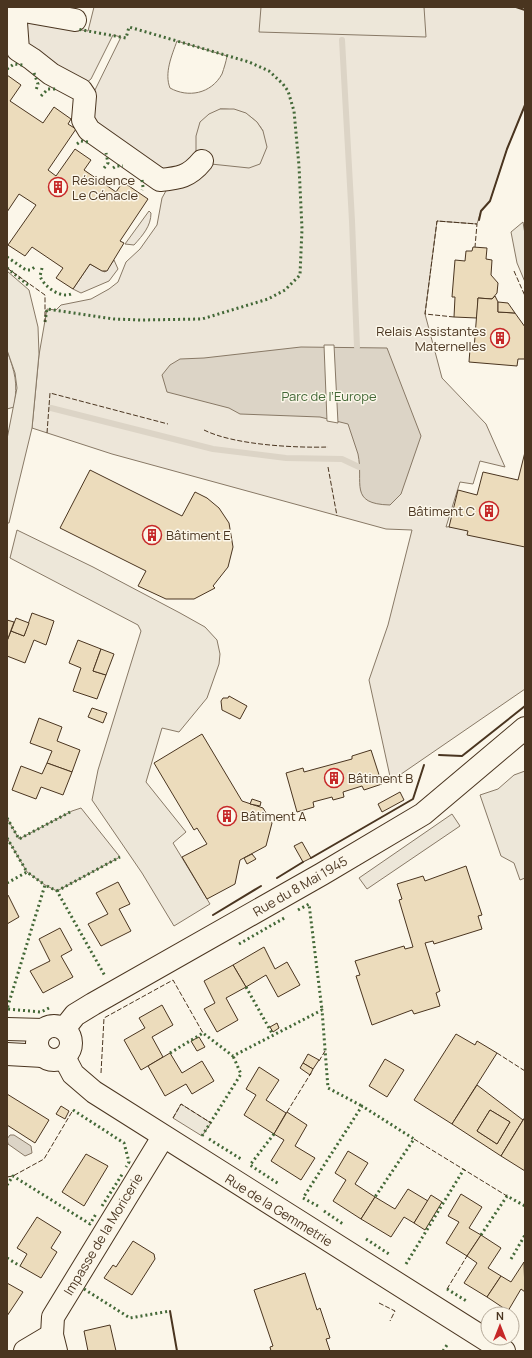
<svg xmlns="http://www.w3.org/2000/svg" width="532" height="1358" font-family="Manrope,sans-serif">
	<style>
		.green { fill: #ede6d9; stroke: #887966; fill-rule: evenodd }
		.parking { fill: #ede7d9; stroke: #887966 }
		.water { fill: #dcd4c6; stroke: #887966 }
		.pier { fill: #fbf6e9; stroke: #887966 }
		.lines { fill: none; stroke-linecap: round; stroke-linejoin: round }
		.stream { stroke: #dcd4c6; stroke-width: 6 }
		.building { fill: #ecdcbc; stroke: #4a3520; fill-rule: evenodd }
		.minor-casing { stroke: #4a3520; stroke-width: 24 }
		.minor { stroke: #fbf6e9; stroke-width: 22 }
		.hedge { stroke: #436837; stroke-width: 3; stroke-dasharray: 2 3; stroke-linecap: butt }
		.fence { stroke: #4a3520; stroke-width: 1; stroke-dasharray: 5 2; stroke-linecap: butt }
		.wall { stroke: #4a3520; stroke-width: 2 }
		.labels { text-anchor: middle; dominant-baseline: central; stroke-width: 3; stroke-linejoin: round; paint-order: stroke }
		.poi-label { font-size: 13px; fill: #4a3520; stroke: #fbf6e9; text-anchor: start }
		.park-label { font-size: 13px; fill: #436837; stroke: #fbf6e9 }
		.street-label { font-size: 13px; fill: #4a3520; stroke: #fbf6e9 }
	</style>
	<rect width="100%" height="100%" fill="#fbf6e9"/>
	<g class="green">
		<path d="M94 7H516L525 10V105L507 149 490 201 481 211 477 224 437 221 425 314 442 378 486 424 505 467 480 461 473 484 460 482 446 527 458 526 525 543V689L391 781 369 680 388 625 412 530 386 529 112 454 32 428 39 355 47 309 56 310 61 305 91 299 109 289 118 282 126 262 140 249 157 225 162 198 167 189 197 174 263 131C253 114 239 109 220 109L196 155 170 175 95 130 93 94 121 37 113 35 91 79 86 83 27 49 23 21 88 31ZM177 41 227 56C226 62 224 68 222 74 211 94 188 98 170 88 164 73 172 55 177 41Z"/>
		<path d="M149 211 151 213C151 226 143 235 134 245L125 244Z"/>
		<path d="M114 260 118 269 109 281 81 293 73 289 90 264 105 272Z"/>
		<path d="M7 350C15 374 18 381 14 407L7 409Z"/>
		<path d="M81 808 120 857 57 891 45 885 27 872 7 838V818L19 839 72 811Z"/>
	</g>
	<g class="parking">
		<path d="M261 7H424L426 37 259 32Z"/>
		<path d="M220 109H234L246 113 257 122 263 131 267 147 260 164 249 168 211 164 196 155V136L200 122 209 114Z"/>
		<path d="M523 222 525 234V282L517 263 511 232Z"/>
		<path d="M7 271 29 290 38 327 39 354 32 428 9 523H7V439L17 388 15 373 7 350Z"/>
		<path d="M17 530 93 567 180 613 205 627 217 640 220 654 219 664 207 698 179 732 162 728 146 782 186 832 173 843 210 904 174 926 142 873 92 800 98 770 141 631 138 625 10 558Z"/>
		<path d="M525 771V878L520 880 514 863 501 856 480 795 498 789 514 775Z"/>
		<path d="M452 814 460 826 367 889 359 878Z"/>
		<path d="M181 1104 211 1123 202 1136 173 1118Z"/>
	</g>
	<g class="water">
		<path d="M301 347 387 348 421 436 401 494 390 505C348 504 364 483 358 454 355 444 351 434 348 424L320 417 240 414 229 408 167 392 162 375 170 365 180 359 204 358Z"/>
		<path d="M10 1135H14L31 1146 32 1153 25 1156 8 1144 7 1139Z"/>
	</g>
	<path class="pier" d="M324 345H334L338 423 327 421Z"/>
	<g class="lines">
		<g class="stream">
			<path d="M342 40 352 221 357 347"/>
			<path d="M51 408 213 449 286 458 342 459 359 467"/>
		</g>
	</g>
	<g class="building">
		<path d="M7 75 21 85 10 101 43 123 54 107 71 119 68 124 76 129 48 170 56 176 75 149 91 160 84 170 116 192 123 182 148 199 120 241 124 243 107 271H102L90 264 73 289 56 278 63 268 32 247 25 256 8 245 36 205 19 194 7 212Z"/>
		<path d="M473 247 487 248 486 259 492 260 491 275 498 283 497 293 492 299 478 298 477 318 454 317 455 297H452L455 260 465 261 466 251H472Z"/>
		<path d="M495 296 498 302V312L515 313 525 327V359H518L517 366 469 362 470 349H474L478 298 492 299Z"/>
		<path d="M498 302 508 303 515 313 498 312Z"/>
		<path d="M525 452V547L467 535 468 531 449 527 458 490 477 495 483 472 518 480Z"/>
		<path d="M90 470 182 516 195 492 207 498 219 508 229 523 233 547 228 567 213 586 215 588 194 599H166L138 586 146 571 60 528Z"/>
		<path d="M32 613 54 621 46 645 34 640 25 663 7 656V641L11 631 24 636Z"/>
		<path d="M16 618 29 623 24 636 11 631Z"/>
		<path d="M7 620 14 622 7 641Z"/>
		<path d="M78 640 101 649 93 671 106 675 97 699 73 691 81 668 69 663Z"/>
		<path d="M101 649 114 654 106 675 93 671Z"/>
		<path d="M229 696 247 706 240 719 222 710 221 701 223 698H228Z"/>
		<path d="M92 708 107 713 103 723 88 717Z"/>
		<path d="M39 718 62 727 57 741 80 750 72 772 47 763 52 751 30 743Z"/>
		<path d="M202 734 242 801 263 808 272 823 266 846 240 860 235 884 207 899 182 857 207 844 197 828 194 830 154 763Z"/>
		<path d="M371 750 382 784 364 790 362 786 343 792 344 797 333 800 332 797 313 802 314 807 297 812 286 773 303 768 304 772 352 759V756Z"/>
		<path d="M47 763 72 772 63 795 41 787 36 799 12 790 21 766 42 774Z"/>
		<path d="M400 792 404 800 382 812 378 804Z"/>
		<path d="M252 799 261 802 260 806 250 804Z"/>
		<path d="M302 842 311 858 303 862 294 846Z"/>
		<path d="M252 854 256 859 247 864 244 858Z"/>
		<path d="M466 866 482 915 478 916 482 929 434 944 433 941 425 943 440 991 436 993 440 1006 414 1014 412 1010 372 1025 356 976 360 975 355 961 404 946 405 949 413 947 399 900 402 899 397 884 423 876 425 881Z"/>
		<path d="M118 882 130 904 119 909 131 931 101 946 88 924 108 914 96 893Z"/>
		<path d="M8 895 19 917 7 924V896Z"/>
		<path d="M60 928 72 950 61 956 73 977 43 993 30 971 50 961 39 939Z"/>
		<path d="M264 947 275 969 287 962 300 985 278 997 266 975 246 987 233 965Z"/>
		<path d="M233 965 246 987 226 998 238 1020 217 1032 204 1009 215 1003 204 981Z"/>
		<path d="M162 1005 173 1025 152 1037 163 1057 141 1070 124 1040 145 1028 139 1018Z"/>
		<path d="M277 1023 279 1028 273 1032 270 1027Z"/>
		<path d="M456 1034 475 1045 477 1041 497 1053 452 1124 414 1100Z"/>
		<path d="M199 1037 205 1047 197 1051 191 1041Z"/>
		<path d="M170 1053 182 1073 202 1061 214 1081 192 1094 186 1084 165 1096 148 1066Z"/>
		<path d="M308 1054 319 1060 313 1069 303 1063Z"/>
		<path d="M385 1059 404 1070 387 1097 369 1086Z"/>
		<path d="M303 1063 313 1069 310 1075 300 1068Z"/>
		<path d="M259 1067 279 1080 266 1100 286 1113 274 1134 244 1115 256 1095 246 1089Z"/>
		<path d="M477 1085 523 1120 501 1156 452 1124ZM490 1110 510 1122 497 1144 477 1131Z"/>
		<path d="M7 1094 49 1120 35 1143 7 1125Z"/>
		<path d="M61 1106 69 1111 65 1119 56 1114Z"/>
		<path d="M490 1110 510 1122 497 1144 477 1131Z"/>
		<path d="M287 1112 307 1125 295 1146 315 1158 301 1180 271 1161 284 1140 274 1134Z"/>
		<path d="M525 1117V1171L501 1156Z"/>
		<path d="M348 1151 368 1163 355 1184 375 1197 361 1219 333 1201 346 1180 335 1173Z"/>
		<path d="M86 1154 108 1166 84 1206 62 1192Z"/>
		<path d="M408 1189 428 1201 414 1223 404 1217 391 1237 361 1219 375 1197 395 1209Z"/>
		<path d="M461 1194 482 1207 469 1228 481 1235 467 1256 446 1243 459 1222 448 1216Z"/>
		<path d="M431 1195 442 1202 425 1230 414 1223Z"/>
		<path d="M37 1217 61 1232 51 1248 57 1252 41 1278 20 1266 27 1254 17 1248Z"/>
		<path d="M481 1235 501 1248 488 1268 501 1276 487 1297 464 1283 477 1263 467 1256Z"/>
		<path d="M133 1241 154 1254 155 1259 132 1295 104 1278 113 1265 116 1267Z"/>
		<path d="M524 1262 525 1292 521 1289 508 1311 487 1297 501 1276 511 1282Z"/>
		<path d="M305 1273 317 1310 320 1308 330 1338 326 1339 330 1351H271L270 1347 273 1346 254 1290Z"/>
		<path d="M7 1283 23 1292 7 1316Z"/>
		<path d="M110 1325 116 1351H88L84 1331Z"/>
	</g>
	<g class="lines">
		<defs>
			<g id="minor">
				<path d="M7 8 75 20"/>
				<path d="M15 9 18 50 32 59 51 74 81 90 85 96 83 120 89 130 160 180C179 178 189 177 202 161"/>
				<circle cx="54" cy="1043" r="17"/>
				<path d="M7 1029 43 1030"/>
				<path d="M64 1029 75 1015 93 1004 322 874 423 814 525 728"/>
				<path d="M7 1054 43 1056"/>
				<path d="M64 1057 73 1074 94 1092 504 1351"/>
				<path d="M25 1351 52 1335"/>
				<path d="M56 1351 52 1335 53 1317 163 1137"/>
			</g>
		</defs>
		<use href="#minor" class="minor-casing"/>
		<use href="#minor" class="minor"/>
		<g class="hedge">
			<path d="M7 69 14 64 23 65"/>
			<path d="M34 73 38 84 36 90"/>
			<path d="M41 96 48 89H57"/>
			<path d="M77 144 81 141 88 142"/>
			<path d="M104 168 108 163 106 153"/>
			<path d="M113 168 116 166H123"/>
			<path d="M142 180 143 187 142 190"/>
			<path d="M7 257 26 270H30L35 267"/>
			<path d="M7 268 28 285"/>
			<path d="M42 268 40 276C44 287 62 300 73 293"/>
			<path d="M45 322 47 309 114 319 141 320 202 319 268 299 285 290 300 275 302 229 299 166 294 111 288 91 283 84 269 71 249 62 129 27 126 38 77 29"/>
			<path d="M7 818 19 839 72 811"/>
			<path d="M7 838 27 872"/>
			<path d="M7 883 27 872 45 885"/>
			<path d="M57 891 120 857"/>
			<path d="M298 910 309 904 322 1010"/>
			<path d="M239 944 286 917"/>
			<path d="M246 987 273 1035"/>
			<path d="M49 1008 41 1012 7 1009 45 885 57 891 105 976"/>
			<path d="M170 1053 203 1033 233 1056 322 1010 328 1088 362 1106"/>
			<path d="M73 1110 124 1143 129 1162 126 1167"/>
			<path d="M274 1134 250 1165 279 1184"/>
			<path d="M202 1136 241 1074 233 1056"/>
			<path d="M209 1139 241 1159"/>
			<path d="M7 1185 13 1176 90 1224 96 1214"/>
			<path d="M102 1206 123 1173"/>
			<path d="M318 1206 303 1198 362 1106 414 1139 375 1197"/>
			<path d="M324 1211 343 1224"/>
			<path d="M481 1235 507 1196 525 1206"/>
			<path d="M366 1239 389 1254"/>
			<path d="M7 1258 20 1266"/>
			<path d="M511 1259 525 1235"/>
			<path d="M406 1264 464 1169"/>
			<path d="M84 1289 130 1318 170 1311"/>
			<path d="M447 1289 468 1302"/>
			<path d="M443 1351 447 1345"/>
		</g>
		<g class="fence">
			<path d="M7 268 45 295V322"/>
			<path d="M514 271 525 296"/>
			<path d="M454 317 425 314 437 221 477 224 475 247"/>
			<path d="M204 430C234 445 295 448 328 447"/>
			<path d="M47 433 50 393 168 424"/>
			<path d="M328 467 337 516"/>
			<path d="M497 1053 525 1071"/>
			<path d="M319 1061 325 1051"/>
			<path d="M101 1073 104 1018 173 980 203 1033"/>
			<path d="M287 1112 311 1073"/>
			<path d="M173 1118 181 1104 211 1123"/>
			<path d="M414 1139 507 1196"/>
			<path d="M7 1177 13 1176 44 1159 73 1110"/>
			<path d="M447 1289 467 1256"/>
			<path d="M379 1303 395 1311 390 1321"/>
		</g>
		<g class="wall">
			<path d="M516 7 525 10"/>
			<path d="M479 220 481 211 490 201 507 149 525 105"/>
			<path d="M439 755 462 756 525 706"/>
			<path d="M311 858 413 799 424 765"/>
			<path d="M277 878 303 862"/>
			<path d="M213 915 261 886"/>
			<path d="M170 1311 177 1351"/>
		</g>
	</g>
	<defs>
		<symbol id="building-ring" viewBox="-11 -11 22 22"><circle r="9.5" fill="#fbf6e9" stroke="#c62828" stroke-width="1.5"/><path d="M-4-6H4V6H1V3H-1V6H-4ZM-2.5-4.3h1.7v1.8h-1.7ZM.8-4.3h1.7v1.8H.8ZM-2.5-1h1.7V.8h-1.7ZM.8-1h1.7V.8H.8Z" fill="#c62828"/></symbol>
	</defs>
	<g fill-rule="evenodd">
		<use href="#building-ring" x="47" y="176" width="22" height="22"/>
		<use href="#building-ring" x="489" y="327" width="22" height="22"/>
		<use href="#building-ring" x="478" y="500" width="22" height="22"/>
		<use href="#building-ring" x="141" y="524" width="22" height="22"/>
		<use href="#building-ring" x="323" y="767" width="22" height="22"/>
		<use href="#building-ring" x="216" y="805" width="22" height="22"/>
	</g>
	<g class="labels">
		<g class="poi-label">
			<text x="72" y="180">Résidence<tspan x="72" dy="15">Le Cénacle</tspan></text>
			<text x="486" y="331" text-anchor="end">Relais Assistantes<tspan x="486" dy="15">Maternelles</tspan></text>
			<text x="475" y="511" text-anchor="end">Bâtiment C</text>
			<text x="166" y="535">Bâtiment E</text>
			<text x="348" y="778">Bâtiment B</text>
			<text x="241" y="816">Bâtiment A</text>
		</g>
		<g class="park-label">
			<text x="329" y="396">Parc de l’Europe</text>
		</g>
		<g class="street-label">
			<text transform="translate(300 886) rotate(-30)">Rue du 8 Mai 1945</text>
			<text transform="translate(279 1210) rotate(32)">Rue de la Gemmetrie</text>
			<text transform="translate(103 1234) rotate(-59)">Impasse de la Moricerie</text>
		</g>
	</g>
	<rect width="532" height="1358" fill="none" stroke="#4a3520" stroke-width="16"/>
	<g transform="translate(500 1326)"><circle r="19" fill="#fbf6e9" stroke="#b4a999"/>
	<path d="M0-3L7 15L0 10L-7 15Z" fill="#c62828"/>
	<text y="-6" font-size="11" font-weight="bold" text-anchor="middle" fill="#4a3520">N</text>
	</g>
</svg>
